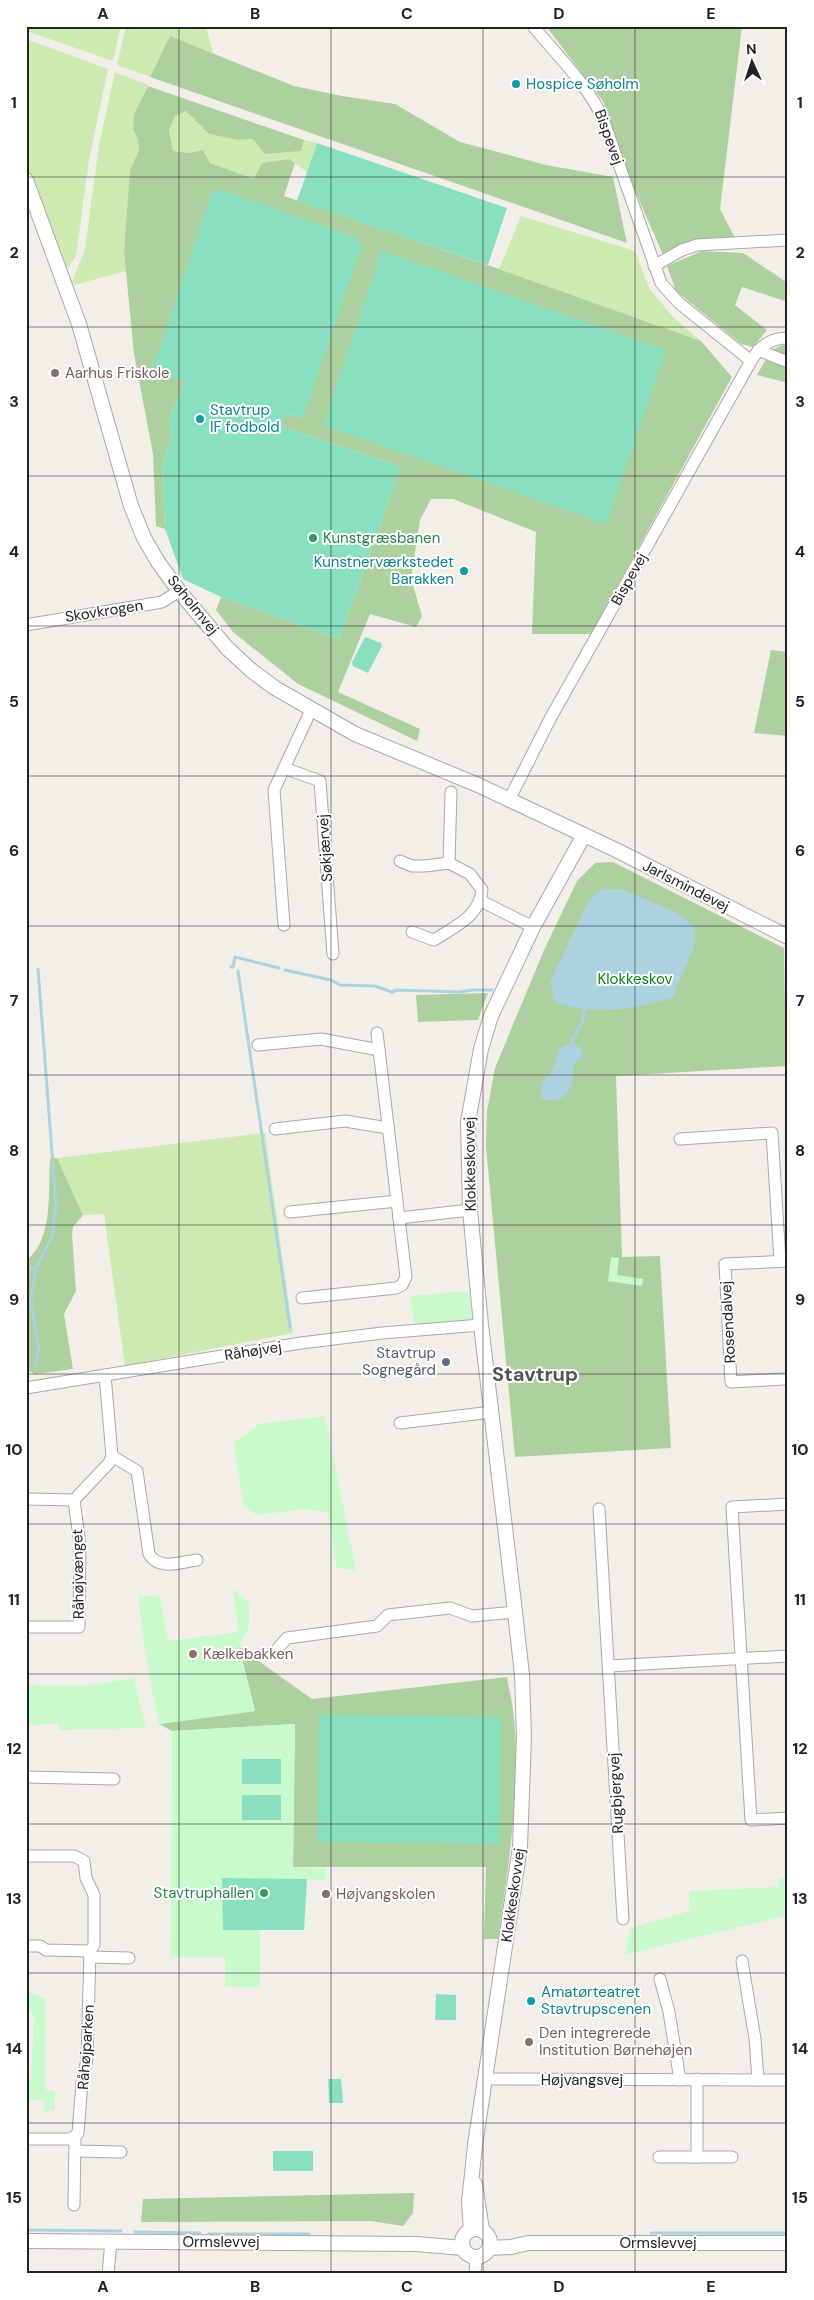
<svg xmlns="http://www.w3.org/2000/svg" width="814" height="2300" font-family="'DM Sans',sans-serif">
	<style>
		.grass { fill: #cdebb0 }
		.forest { fill: #add19e }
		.park { fill: #c8facc }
		.pitch { fill: #88e0be }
		.water { fill: #aad3df }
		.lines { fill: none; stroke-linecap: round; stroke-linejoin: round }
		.stream { stroke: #aad3df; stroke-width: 3 }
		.minor-casing { stroke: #a9a9a9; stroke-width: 13 }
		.tertiary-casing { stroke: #a9a9a9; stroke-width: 16 }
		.minor { stroke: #fff; stroke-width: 11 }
		.tertiary { stroke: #fff; stroke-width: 14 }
		.grid { fill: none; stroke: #222; stroke-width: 1; stroke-opacity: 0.55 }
		.culture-dot { fill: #0f9aa8; stroke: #fff; stroke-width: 2 }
		.education-dot { fill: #8d6e63; stroke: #fff; stroke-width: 2 }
		.leisure-dot { fill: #2e9e5b; stroke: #fff; stroke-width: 2 }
		.service-dot { fill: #5c6f8a; stroke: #fff; stroke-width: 2 }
		.labels { text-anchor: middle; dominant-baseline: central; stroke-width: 4; stroke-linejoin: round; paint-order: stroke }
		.culture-label { font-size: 15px; fill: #0d838f; stroke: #fff; text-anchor: start }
		.street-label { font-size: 15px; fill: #222; stroke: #fff }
		.education-label { font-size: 15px; fill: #785e54; stroke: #fff; text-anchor: start }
		.leisure-label { font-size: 15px; fill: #27864d; stroke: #fff; text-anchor: start }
		.park-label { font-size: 15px; fill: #0c8416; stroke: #fff }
		.service-label { font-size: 15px; fill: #4e5e75; stroke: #fff; text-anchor: end }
		.district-label { font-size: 20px; font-weight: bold; fill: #555; stroke: #fff }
		.neatline { fill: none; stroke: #222; stroke-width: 2 }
		.grid-label { font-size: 16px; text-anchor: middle; font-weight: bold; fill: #222 }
	</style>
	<rect width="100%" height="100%" fill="#f2efe9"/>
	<g class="grass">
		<path d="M26 26H121L113 61 26 31Z"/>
		<path d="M126 26H206L213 53 170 37 150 77 117 65Z"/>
		<path d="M26 39 108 69 89 160 76 256 68 268 65 265 26 164Z"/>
		<path d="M115 72 148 85 134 114 133 130 138 140 139 150 130 170 124 251 126 271 74 285 72 282 85 249 99 145Z"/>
		<path d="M186 111 209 134 238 140 253 139 301 151 304 140 317 143 307 172 289 159 262 163 254 179 210 163 203 150 189 153 173 151 169 130 174 115Z"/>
		<path d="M521 216 635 251 649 288 673 317 701 341 499 269Z"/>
		<path d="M265 1133 293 1333 125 1366 104 1214 83 1215 57 1158Z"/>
	</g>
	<g class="forest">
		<path d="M546 26H742L720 209 735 238 663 255 627 172 603 101Z"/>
		<path d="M170 36 294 86 342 96 395 104 460 142 546 165 613 177 627 243 150 77Z"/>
		<path d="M148 86 304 140 301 151 265 154 253 139 238 140 209 134 186 111 175 116 169 130 173 151 189 153 203 150 210 163 254 179 262 163 289 159 295 163 284 196 499 269 701 341 732 377 591 634H532L536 532 453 499H431L420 520 411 579 422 616 416 627 370 614 338 692 420 729 417 741 298 684 233 632 216 610 221 597 339 639 401 467 281 426 284 414 303 418 152 370 185 382 169 419 172 435 162 467 165 529 156 526 153 454 134 354 124 251 130 170 139 150 138 140 133 130 134 114Z"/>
		<path d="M702 251 743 253 788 283V302L742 287 735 305 767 330 753 347 741 344 676 291 667 266Z"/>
		<path d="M783 345H788V383L757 375 771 350Z"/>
		<path d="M771 650 788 652V736L754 733Z"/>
		<path d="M613 862 784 948 786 1066 616 1076 622 1257 660 1256 671 1448 515 1457 486 1147 487 1111 495 1068 544 950 577 881 595 863Z"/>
		<path d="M488 993 478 1020 418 1022 416 995Z"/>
		<path d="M57 1158 83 1215 73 1227 72 1234 76 1291 64 1314 73 1369 35 1374 29 1371 26 1353V1261C54 1239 48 1191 50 1159Z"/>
		<path d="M239 1647 312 1699 507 1677C509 1690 513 1704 514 1718 521 1790 508 1868 498 1939H484L486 1867H293L295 1724 172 1731 159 1724 255 1711Z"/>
		<path d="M414 2193 413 2213 403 2226 371 2221 141 2222 143 2199Z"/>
	</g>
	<g class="park">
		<path d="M611 1257 619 1258 617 1275 643 1279 642 1286 608 1281Z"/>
		<path d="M469 1291 473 1319 414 1325 410 1296Z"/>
		<path d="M325 1416 356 1570 337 1568 328 1513 304 1509 257 1515 243 1506 234 1443 259 1424Z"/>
		<path d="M233 1589 249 1602V1626L239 1647 255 1711 159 1724 146 1660 138 1594 142 1597 160 1595 168 1641 238 1632Z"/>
		<path d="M134 1678 146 1728 59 1730V1723L26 1726V1685L83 1686Z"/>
		<path d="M295 1724 293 1867 326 1869V1880L222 1878 223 1930H260V1987H225V1957H171L172 1731Z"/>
		<path d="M788 1878V1915L625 1955 630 1928 690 1911 689 1891 779 1887V1879Z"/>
		<path d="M27 1991 48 2000 45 2002V2087L47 2091H55V2110H50L48 2112H44L45 2100H26V2082L31 2079 34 2017 26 2004Z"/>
	</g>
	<g class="pitch">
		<path d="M317 143 507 208 488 265 297 201Z"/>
		<path d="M222 190 355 237 362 245 303 418 285 414 281 426 401 467 339 639 221 597 183 579 165 529 162 467 172 435 169 419 185 382 152 371 212 192Z"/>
		<path d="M382 251 666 350 606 524 323 425Z"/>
		<path d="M365 637 381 643 382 646 368 673 353 666 352 662Z"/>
		<path d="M319 1715 501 1717 499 1844 317 1842Z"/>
		<rect x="242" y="1759" width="39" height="25"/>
		<rect x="242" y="1795" width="39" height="25"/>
		<path d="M222 1878 307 1879 304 1930H223Z"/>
		<path d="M436 1994 456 1995V2020H435Z"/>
		<path d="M328 2079H341L343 2103H329Z"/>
		<rect x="273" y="2151" width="40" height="20"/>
	</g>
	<g class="water">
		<path d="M623 889 679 914 695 928 694 946 673 997C634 1010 594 1016 555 1002L550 982 589 900 601 890Z"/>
		<path d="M571 1043 581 1048 583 1056 574 1064C573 1086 570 1103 544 1100L541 1096 542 1083 552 1071 559 1049Z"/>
	</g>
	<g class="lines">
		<g class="stream">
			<path d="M231 967H233L235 957 279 968"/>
			<path d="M285 970 331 980 340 985 375 986 392 992 397 990 460 992 472 990H492"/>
			<path d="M238 971 290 1327"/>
			<path d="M571 1043 582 1023 585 1009"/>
			<path d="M26 1269H36"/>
			<path d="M35 1367 39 1348 31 1301 36 1269 52 1237 56 1205 38 969"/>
			<path d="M26 2230 121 2231"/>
			<path d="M135 2232 200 2233"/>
			<path d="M651 2233H788"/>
			<path d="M209 2234H309"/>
		</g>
		<defs>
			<g id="minor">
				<path d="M533 26C558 57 587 83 603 119L661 283 679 303 751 361"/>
				<path d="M654 266 682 250 697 245 788 240"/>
				<path d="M758 350 788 362"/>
				<path d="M26 625 162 602 179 591"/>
				<path d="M284 768 320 781 333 954"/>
				<path d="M509 800 550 719 751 361C760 346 770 338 788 338"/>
				<path d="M400 861 412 866H425L449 863 470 874 482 890C480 916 454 927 434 940L412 932"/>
				<path d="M449 863 451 792"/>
				<path d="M481 901 533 927"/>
				<path d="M284 925 274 790 311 710"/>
				<path d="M258 1045 321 1039 379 1050"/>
				<path d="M275 1129 345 1121 388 1128"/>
				<path d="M680 1139 772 1133 780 1261"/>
				<path d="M290 1212 397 1201"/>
				<path d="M399 1218 470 1210"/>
				<path d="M302 1298 396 1288 402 1285 406 1277 377 1033"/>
				<path d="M784 1379 731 1382 725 1264 788 1261"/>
				<path d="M26 1388 301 1343 382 1333 481 1325"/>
				<path d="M400 1423 492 1412"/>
				<path d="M112 1456 137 1471 149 1554C159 1571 181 1562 197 1560"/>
				<path d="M26 1499 74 1500 109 1463 112 1456 105 1375"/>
				<path d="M788 1504 732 1507 751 1820 788 1818"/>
				<path d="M599 1509 623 1919"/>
				<path d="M26 1627H79L80 1545 74 1500"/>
				<path d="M278 1648 287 1638 377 1626 388 1615 450 1608 472 1616 515 1612"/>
				<path d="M609 1666 788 1656"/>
				<path d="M26 1777 114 1779"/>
				<path d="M26 1856H74L84 1861 86 1878 94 1895V1945L90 1951 87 2059 82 2082 78 2133 73 2138 68 2139H26"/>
				<path d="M26 1946H40L46 1950 90 1951"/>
				<path d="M90 1957 129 1958"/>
				<path d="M742 1961 755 2039 758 2080"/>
				<path d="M660 1979 669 2012 680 2080"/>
				<path d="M485 2079 788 2080"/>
				<path d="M75 2151 121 2152"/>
				<path d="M659 2157H732"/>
				<path d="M697 2157V2079"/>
				<path d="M74 2205 75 2136"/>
				<path d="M108 2274 111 2241"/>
				<path d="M475 2274 476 2257"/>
			</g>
			<g id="tertiary">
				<path d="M26 180 79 324 131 506 144 538 158 562 179 591 227 648 252 671 275 688 355 734 478 785 616 850 788 937"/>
				<path d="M475 2184 482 2230"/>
				<circle cx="476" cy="2243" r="14"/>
				<path d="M471 2230 469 2202 475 2145 520 1847 524 1736 522 1675 515 1612 481 1325 470 1210 468 1122 481 1049 491 1016 533 927 584 835"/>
				<path d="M26 2241 416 2244 463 2248"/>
				<path d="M489 2248 511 2247 528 2243H788"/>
			</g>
		</defs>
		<use href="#minor" class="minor-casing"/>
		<use href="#tertiary" class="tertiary-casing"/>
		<use href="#minor" class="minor"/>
		<use href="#tertiary" class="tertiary"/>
	</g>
	<path class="grid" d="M179 26V2274M331 26V2274M483 26V2274M635 26V2274M26 177H788M26 327H788M26 476H788M26 626H788M26 776H788M26 926H788M26 1075H788M26 1225H788M26 1374H788M26 1524H788M26 1674H788M26 1824H788M26 1973H788M26 2123H788"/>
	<g class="culture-dot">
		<circle cx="516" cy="84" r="5"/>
		<circle cx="200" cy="419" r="5"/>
		<circle cx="464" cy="571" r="5"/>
		<circle cx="531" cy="2001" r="5"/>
	</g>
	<g class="education-dot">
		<circle cx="55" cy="373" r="5"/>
		<circle cx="193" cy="1654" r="5"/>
		<circle cx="326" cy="1894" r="5"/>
		<circle cx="529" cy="2042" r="5"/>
	</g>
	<g class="leisure-dot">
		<circle cx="313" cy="538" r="5"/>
		<circle cx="264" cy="1893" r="5"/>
	</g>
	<circle class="service-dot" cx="446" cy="1362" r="5"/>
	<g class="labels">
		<g class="culture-label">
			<text x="526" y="84">Hospice Søholm</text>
			<text x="210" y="410">Stavtrup<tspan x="210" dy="17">IF fodbold</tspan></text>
			<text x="454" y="562" text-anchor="end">Kunstnerværkstedet<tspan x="454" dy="17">Barakken</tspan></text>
			<text x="541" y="1992">Amatørteatret<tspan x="541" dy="17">Stavtrupscenen</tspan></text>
		</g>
		<g class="street-label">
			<text transform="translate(609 137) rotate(70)">Bispevej</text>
			<text transform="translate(629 579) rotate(-61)">Bispevej</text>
			<text transform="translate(193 605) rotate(51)">Søholmvej</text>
			<text transform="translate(104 611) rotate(-9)">Skovkrogen</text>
			<text transform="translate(325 848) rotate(-94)">Søkjærvej</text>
			<text transform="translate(686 886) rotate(27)">Jarlsmindevej</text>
			<text transform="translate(470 1164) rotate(-91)">Klokkeskovvej</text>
			<text transform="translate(728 1322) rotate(-93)">Rosendalvej</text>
			<text transform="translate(253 1351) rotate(-9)">Råhøjvej</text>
			<text transform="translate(78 1574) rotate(-91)">Råhøjvænget</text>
			<text transform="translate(616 1793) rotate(-93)">Rugbjergvej</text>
			<text transform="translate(513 1895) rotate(-82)">Klokkeskovvej</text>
			<text transform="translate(86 2047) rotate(-86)">Råhøjparken</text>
			<text x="582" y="2080">Højvangsvej</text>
			<text x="221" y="2242">Ormslevvej</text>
			<text x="658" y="2243">Ormslevvej</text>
		</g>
		<g class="education-label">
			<text x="65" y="373">Aarhus Friskole</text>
			<text x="203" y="1654">Kælkebakken</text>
			<text x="336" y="1894">Højvangskolen</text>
			<text x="539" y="2033">Den integrerede<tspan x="539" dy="17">Institution Børnehøjen</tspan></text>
		</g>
		<g class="leisure-label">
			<text x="323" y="538">Kunstgræsbanen</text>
			<text x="254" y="1893" text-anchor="end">Stavtruphallen</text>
		</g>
		<g class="park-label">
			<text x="635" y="979">Klokkeskov</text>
		</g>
		<g class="service-label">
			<text x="436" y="1353">Stavtrup<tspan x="436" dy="17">Sognegård</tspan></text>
		</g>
		<g class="district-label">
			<text x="535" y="1374">Stavtrup</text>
		</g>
	</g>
	<rect width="814" height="2300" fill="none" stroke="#ffffff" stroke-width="55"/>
	<g transform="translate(752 62) rotate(357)" stroke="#ffffff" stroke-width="4" paint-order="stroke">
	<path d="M0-4L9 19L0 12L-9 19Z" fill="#222222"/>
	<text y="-8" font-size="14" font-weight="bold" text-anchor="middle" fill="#222222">N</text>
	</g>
	<rect x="28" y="28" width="758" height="2244" class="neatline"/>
	<g class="grid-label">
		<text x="103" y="19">A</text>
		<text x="255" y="19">B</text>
		<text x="407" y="19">C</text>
		<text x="559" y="19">D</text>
		<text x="711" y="19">E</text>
		<text x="14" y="108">1</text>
		<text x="800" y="108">1</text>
		<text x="14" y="258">2</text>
		<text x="800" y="258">2</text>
		<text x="14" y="407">3</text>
		<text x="800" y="407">3</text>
		<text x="14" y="557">4</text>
		<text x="800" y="557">4</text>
		<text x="14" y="707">5</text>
		<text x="800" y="707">5</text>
		<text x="14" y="856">6</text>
		<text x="800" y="856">6</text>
		<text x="14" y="1006">7</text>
		<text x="800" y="1006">7</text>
		<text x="14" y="1156">8</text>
		<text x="800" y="1156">8</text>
		<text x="14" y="1305">9</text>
		<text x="800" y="1305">9</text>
		<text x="14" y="1455">10</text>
		<text x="800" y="1455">10</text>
		<text x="14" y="1605">11</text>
		<text x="800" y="1605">11</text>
		<text x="14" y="1754">12</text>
		<text x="800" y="1754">12</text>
		<text x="14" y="1904">13</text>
		<text x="800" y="1904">13</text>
		<text x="14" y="2054">14</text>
		<text x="800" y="2054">14</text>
		<text x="14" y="2203">15</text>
		<text x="800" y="2203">15</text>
		<text x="103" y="2292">A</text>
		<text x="255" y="2292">B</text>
		<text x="407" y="2292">C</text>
		<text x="559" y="2292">D</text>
		<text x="711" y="2292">E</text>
	</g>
</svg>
